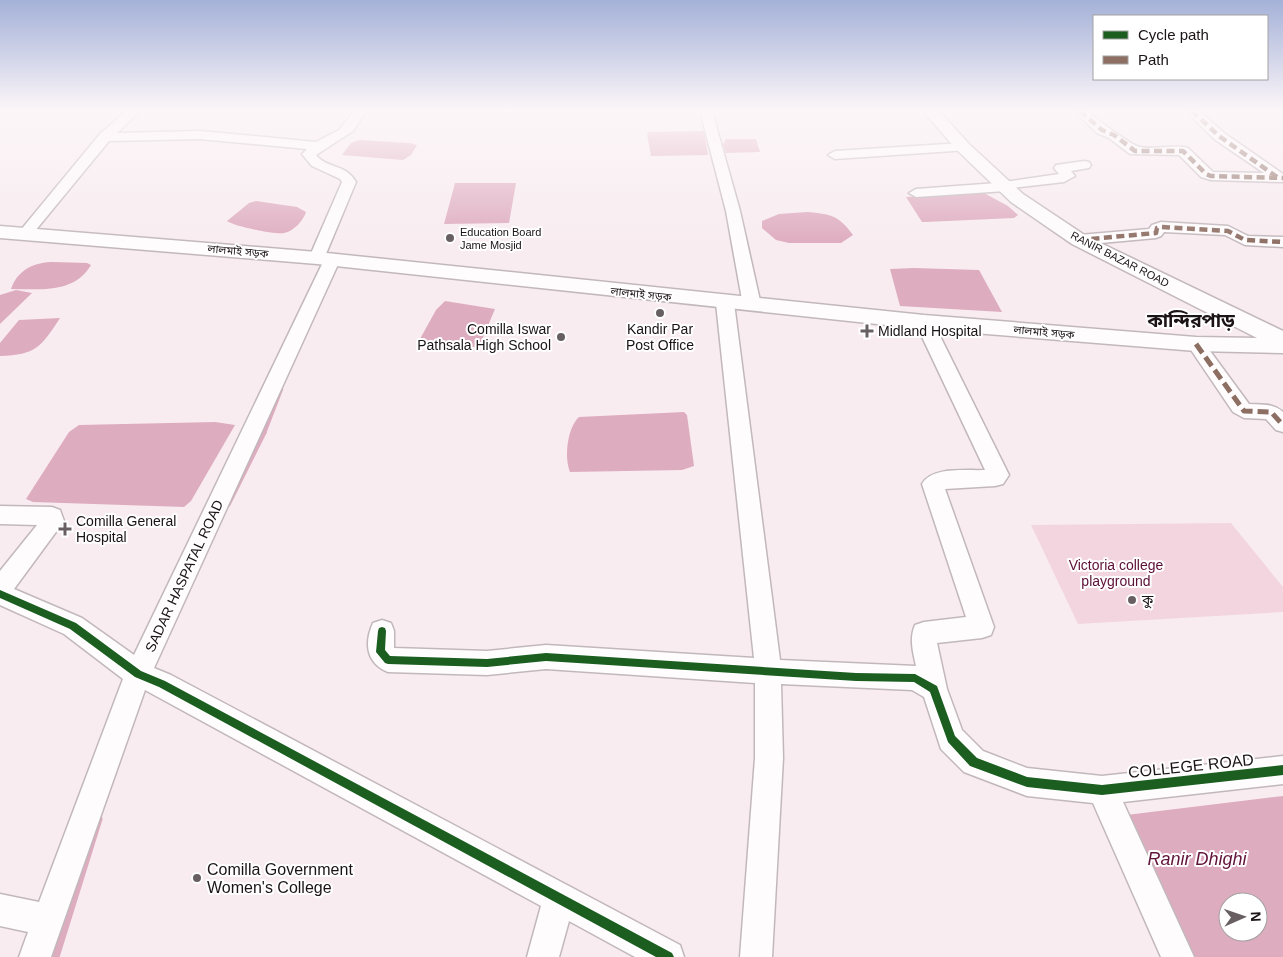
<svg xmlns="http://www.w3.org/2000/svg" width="1283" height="957" font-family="Arial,'Noto Sans Bengali',sans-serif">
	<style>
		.green { fill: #f3d5e0 }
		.water { fill: #deacbf; fill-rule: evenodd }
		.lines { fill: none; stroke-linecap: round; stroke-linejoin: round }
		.stream-far2 { stroke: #deacbf; stroke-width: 4.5 }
		.stream-far1 { stroke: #deacbf; stroke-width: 5.5 }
		.stream { stroke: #deacbf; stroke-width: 7 }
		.minor-casing { stroke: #c2b8bc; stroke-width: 3 }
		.major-casing { stroke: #c2b8bc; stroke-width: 3 }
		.minor { fill: #fefcfd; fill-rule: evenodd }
		.major { fill: #fefcfd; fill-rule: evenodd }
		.quiet-far1 { stroke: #8d6e63; stroke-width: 4.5; stroke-dasharray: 8 4.5; stroke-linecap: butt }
		.quiet { stroke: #8d6e63; stroke-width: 5; stroke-dasharray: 11 5; stroke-linecap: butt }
		.cycleway-casing { stroke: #fff; stroke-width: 3 }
		.cycleway { fill: #1b5e20; fill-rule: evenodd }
		.poi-dot { fill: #685f62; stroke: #fff; stroke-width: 2 }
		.labels { text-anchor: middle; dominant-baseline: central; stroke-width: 4; stroke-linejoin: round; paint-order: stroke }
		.far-poi-label { font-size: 11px; fill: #1b1316; stroke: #fff; text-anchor: start }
		.far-street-label { font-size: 11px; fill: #1b1316; stroke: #fff }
		.poi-label { font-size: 14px; fill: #1b1316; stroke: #fff; text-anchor: start }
		.park-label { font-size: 14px; fill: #5d0f36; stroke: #fff }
		.street-label { font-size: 14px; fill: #1b1316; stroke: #fff }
		.near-street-label { font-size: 16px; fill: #1b1316; stroke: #fff }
		.near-poi-label { font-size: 16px; fill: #1b1316; stroke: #fff; text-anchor: start }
		.near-water-label { font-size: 18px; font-style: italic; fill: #61143a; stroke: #fff }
		.district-label { font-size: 19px; font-weight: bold; fill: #1b1316; stroke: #fff }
	</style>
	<rect width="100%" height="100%" fill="#f8ecf0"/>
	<path class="green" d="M1231 523 1283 587V612L1078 624 1031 525Z"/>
	<g class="water">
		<path d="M704 131 708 155 651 156 647 134 649 132Z"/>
		<path d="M726 139H756L760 152 726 153 723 144Z"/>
		<path d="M359 140 409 143 417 145 411 155 403 160 342 155 351 143Z"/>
		<path d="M455 183H516L509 223 444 224Z"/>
		<path d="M982 192 1008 206 1018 215 1014 218 925 222H922L906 197Z"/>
		<path d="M256 201 297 207 306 212C303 221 294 231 284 233 276 235 233 226 227 221L249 203Z"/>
		<path d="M807 212C831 214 838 215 853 235L841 243H789L776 240 762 228V221L779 214Z"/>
		<path d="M54 262 87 263 91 265C74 294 40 289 11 289 18 269 35 262 54 262Z"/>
		<path d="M914 268 979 270 1002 312 900 306 890 269Z"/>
		<path d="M16 290 32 293 0 324V295Z"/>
		<path d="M445 301 495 309 479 347 424 346 420 339 436 310Z"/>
		<path d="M60 318C41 347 36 355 0 356V343L19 320Z"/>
		<path d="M684 412 687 415 694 466 682 470 570 472C564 458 567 428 579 417Z"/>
		<path d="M215 422 235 425 191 501 184 507 33 502 26 499 69 432 79 425Z"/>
		<path d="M1283 796V957H1187L1118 816ZM1228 902H1258V932H1228Z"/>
	</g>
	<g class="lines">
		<path class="stream-far2" d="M264 433 281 389"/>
		<path class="stream-far1" d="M228 504 264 432"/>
		<path class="stream" d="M56 957 99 819"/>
		<defs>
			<g id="minor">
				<path d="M127 111H140L117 133 200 131 316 142 339 130 354 111H366L353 131 316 155C327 169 345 163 356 182L323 261H311L309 258 342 182 340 179 312 166 302 154 307 149 200 139 109 141 30 237H20L17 234 20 231 100 134Z"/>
				<path d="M700 111H712L740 211 761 305 758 309H746L743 305 726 211Z"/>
				<path d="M1074 111H1087C1095 118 1132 146 1140 147 1155 150 1172 144 1188 148L1213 172 1264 173 1214 139 1186 111H1199L1224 133 1283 174V182L1211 180 1201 177 1179 155 1130 154 1109 138 1097 133Z"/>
				<path d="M963 143 968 144 970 147 968 150 835 159 828 155 835 151Z"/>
				<path d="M1084 161 1089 162 1091 165 1089 168 1071 171 1075 176 1064 182 1012 188 1006 191 916 197 909 193 916 189 997 183 1059 174 1054 168 1056 165Z"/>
				<path d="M1161 222 1228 226 1248 236 1283 237V247L1245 245 1225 235 1164 232 1161 236 1156 238 1079 245 1071 240 1079 235 1149 229 1152 225Z"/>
				<path d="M332 255 340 260 154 668 171 675 680 945 684 957H635L569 921 559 957H527L541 906 145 690 51 957H19L28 932 0 926V894L39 902 123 679 64 634 0 605V571L37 525 0 524V506L52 507 60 510 64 521 14 589 82 618 134 655 324 260Z"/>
				<path d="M725 298 731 299 734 303 780 660 916 666C913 652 909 639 915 625L924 622 966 617 922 484C932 466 967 471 985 470L915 322 918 318H930L933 322 1009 475 1003 484 995 486 945 489 994 627 991 635 982 638 937 643 947 689 962 730 983 751 1027 768 1102 776 1283 756V784L1123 802 1194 957H1161L1093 803 1027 796 964 772 941 749 924 697 912 690 781 684 783 758 772 957H740L755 758V683L546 669 487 675 388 672C366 663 364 643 373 623L382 620 391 623 394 631V648L487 651 546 645 754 658 716 303 719 299Z"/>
				<path d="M1196 338 1202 340 1249 404C1262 405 1274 403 1283 412V432L1276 430 1266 419 1244 418 1233 412 1187 344 1190 340Z"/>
			</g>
			<path id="major" d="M923 111H939L969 144 1023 194 1086 236 1283 331V353L1196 351 924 329 317 264 0 238V226L317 252 924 315 1196 337 1257 338 1072 244 1011 202 957 150Z"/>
		</defs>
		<use href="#minor" class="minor-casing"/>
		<use href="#major" class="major-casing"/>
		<use href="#minor" class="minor"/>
		<use href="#major" class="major"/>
		<g class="quiet-far1">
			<path d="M1080 111 1102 130 1114 135 1135 151H1183L1206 174 1211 176 1283 178"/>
			<path d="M1192 111 1219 136 1277 177"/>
			<path d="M1079 240 1156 233 1157 228 1161 227 1228 231 1245 240 1283 242"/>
		</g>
		<path class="quiet" d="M1196 344 1244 411 1271 412 1283 425"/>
		<defs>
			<g id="cycleway">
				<path d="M0 590 76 623 141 671 165 681 672 953 674 957H656L159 687 135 677 70 629 0 598Z"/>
				<path d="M382 627 385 628 386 631 385 650 390 656 487 659 546 653 856 673 915 674 937 686 955 736 977 758 1027 777 1102 785 1283 765V775L1102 795 1027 787 970 766 948 742 930 692 914 682 856 681 546 661 487 667 388 664 385 663 376 652 378 631 379 628Z"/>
			</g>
		</defs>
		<use href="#cycleway" class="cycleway-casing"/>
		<use href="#cycleway" class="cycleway"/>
	</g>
	<linearGradient id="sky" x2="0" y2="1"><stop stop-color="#a4b1d8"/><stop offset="0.45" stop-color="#fcf6f8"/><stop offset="1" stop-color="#fcf6f8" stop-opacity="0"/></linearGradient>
	<rect width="1283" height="245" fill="url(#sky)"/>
	<g class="poi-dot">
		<circle cx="450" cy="238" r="5"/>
		<circle cx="660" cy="313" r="5"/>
		<path d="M864.5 323.5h5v5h5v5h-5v5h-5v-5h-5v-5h5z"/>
		<circle cx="561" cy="337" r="5"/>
		<path d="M62.5 521.5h5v5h5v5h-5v5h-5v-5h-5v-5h5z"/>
		<circle cx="1132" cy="600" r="5"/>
		<circle cx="197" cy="878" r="5"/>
	</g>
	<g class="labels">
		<g class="far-poi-label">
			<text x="460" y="232">Education Board<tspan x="460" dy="13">Jame Mosjid</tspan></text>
		</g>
		<g class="far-street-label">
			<text transform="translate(238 251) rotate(5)">লালমাই সড়ক</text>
			<text transform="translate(1120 259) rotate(27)">RANIR BAZAR ROAD</text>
			<text transform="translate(641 294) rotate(6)">লালমাই সড়ক</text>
			<text transform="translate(1044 332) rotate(5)">লালমাই সড়ক</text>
		</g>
		<g class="poi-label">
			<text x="551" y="329" text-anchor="end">Comilla Iswar<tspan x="551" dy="16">Pathsala High School</tspan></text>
			<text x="660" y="329" text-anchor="middle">Kandir Par<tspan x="660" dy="16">Post Office</tspan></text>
			<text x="878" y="331">Midland Hospital</text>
			<text x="76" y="521">Comilla General<tspan x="76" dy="16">Hospital</tspan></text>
			<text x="1142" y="600">কু</text>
		</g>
		<g class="park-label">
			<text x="1116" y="565">Victoria college<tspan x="1116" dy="16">playground</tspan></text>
		</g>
		<g class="street-label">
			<text transform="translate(184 576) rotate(-65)">SADAR HASPATAL ROAD</text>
		</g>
		<g class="near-street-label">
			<text transform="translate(1191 766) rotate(-6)">COLLEGE ROAD</text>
		</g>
		<g class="near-poi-label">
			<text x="207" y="869">Comilla Government<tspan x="207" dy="18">Women's College</tspan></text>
		</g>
		<g class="near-water-label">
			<text x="1197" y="859">Ranir Dhighi</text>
		</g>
		<g class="district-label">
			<text x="1191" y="320">কান্দিরপাড়</text>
		</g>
	</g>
	<rect x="1093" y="15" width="175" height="65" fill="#ffffff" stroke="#a4a1a2"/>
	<rect x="1103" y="31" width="25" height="8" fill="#1b5e20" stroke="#a4a1a2"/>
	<text x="1138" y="40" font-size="15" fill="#1b1316">Cycle path</text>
	<rect x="1103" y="56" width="25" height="8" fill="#8d6e63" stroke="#a4a1a2"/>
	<text x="1138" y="65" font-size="15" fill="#1b1316">Path</text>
	<g transform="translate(1243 917) rotate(88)"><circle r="24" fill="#ffffff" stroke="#a4a1a2"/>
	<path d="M0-4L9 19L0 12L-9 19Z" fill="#685f62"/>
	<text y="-8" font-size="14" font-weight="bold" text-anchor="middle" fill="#1b1316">N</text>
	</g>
</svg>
